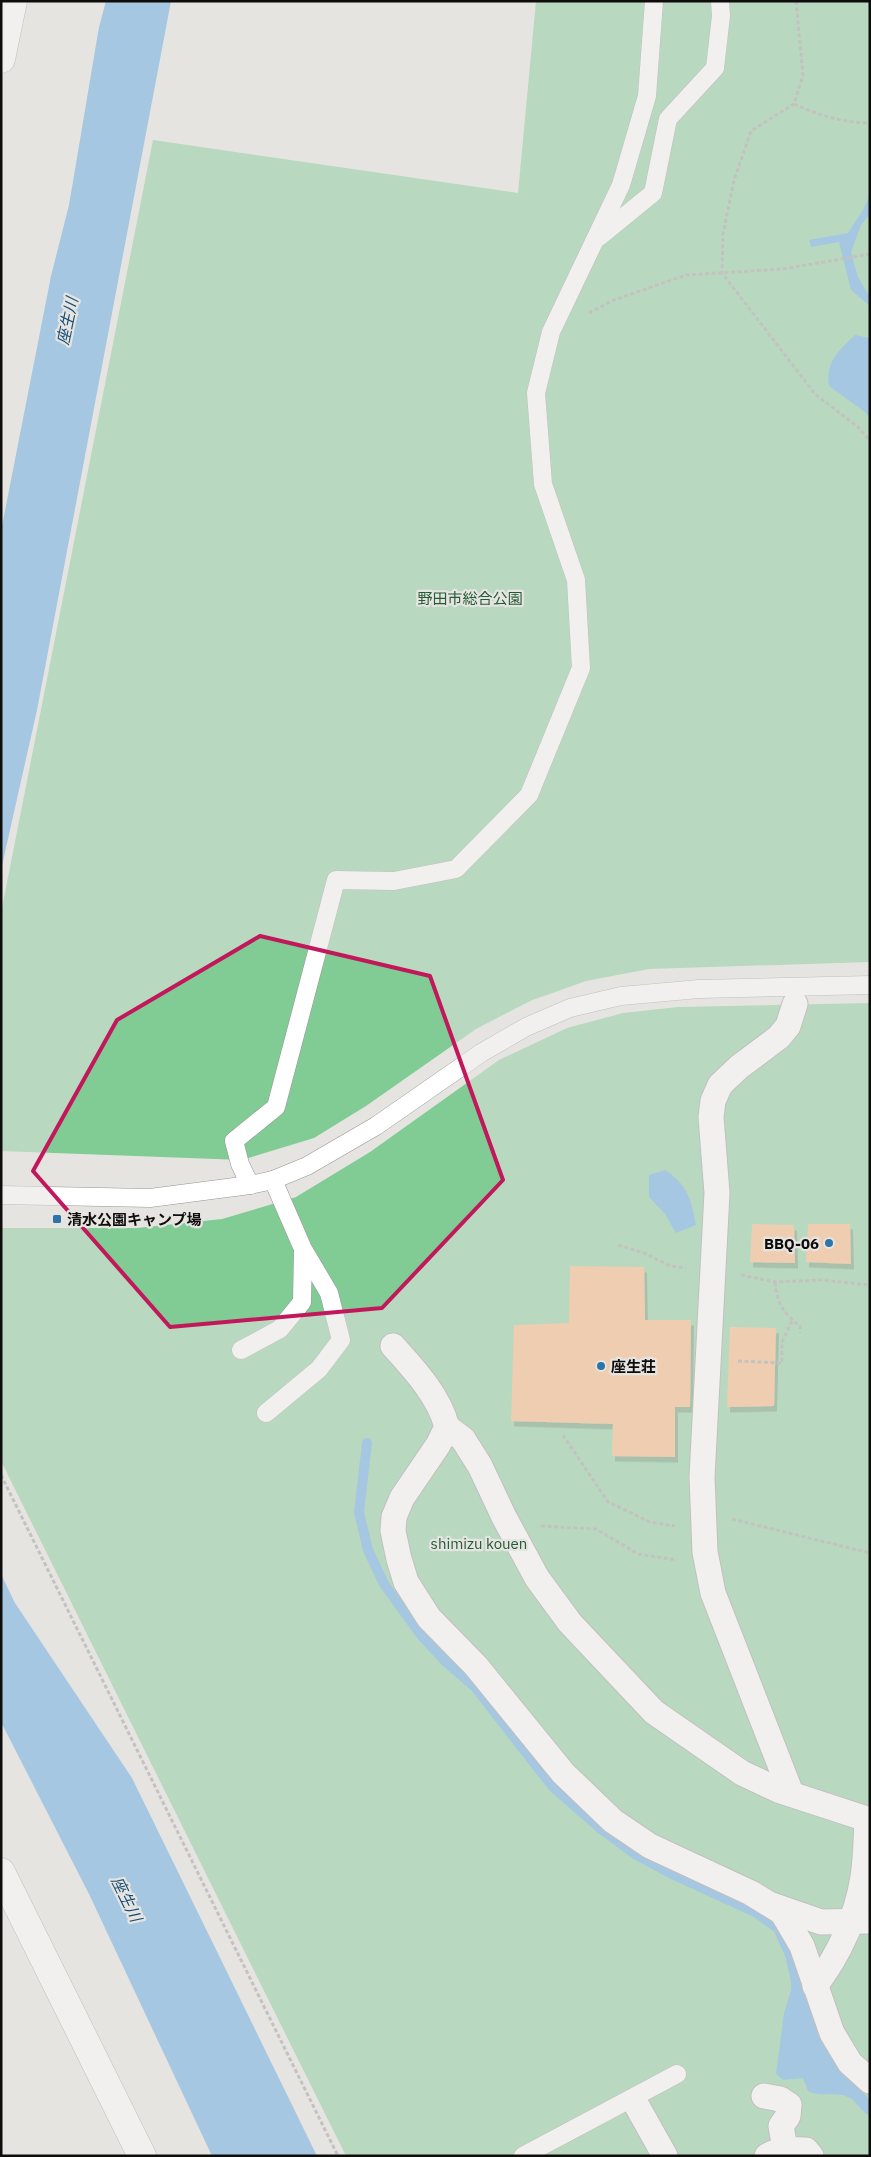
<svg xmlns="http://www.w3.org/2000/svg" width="871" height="2157" font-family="'IBM Plex Sans','Noto Sans JP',sans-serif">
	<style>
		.green { fill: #81cc95 }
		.water { fill: #5aa4df }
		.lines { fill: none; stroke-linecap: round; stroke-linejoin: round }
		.stream { stroke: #5aa4df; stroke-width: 10 }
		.building { fill: #fbb175; filter: url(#shadow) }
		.service-casing { stroke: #979593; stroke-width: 19 }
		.pedestrian-casing { stroke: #979593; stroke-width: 27 }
		.tertiary-casing { stroke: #979593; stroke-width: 29 }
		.path { stroke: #9b9a97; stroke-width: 3; stroke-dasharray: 4 2.5; stroke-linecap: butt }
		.service { stroke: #fff; stroke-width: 18 }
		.pedestrian { stroke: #fff; stroke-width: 25 }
		.tertiary { stroke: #fff; stroke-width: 28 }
		.marked { fill: none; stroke: #c2185b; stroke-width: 4; stroke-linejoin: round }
		.poi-dot { fill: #2f74a9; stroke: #e6e4e1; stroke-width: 2 }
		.labels { text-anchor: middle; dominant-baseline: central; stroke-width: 4.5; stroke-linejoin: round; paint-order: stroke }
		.park-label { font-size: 15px; fill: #225b35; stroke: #e6e4e1 }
		.poi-label { font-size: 15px; font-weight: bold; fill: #0e0d0c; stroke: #e6e4e1; text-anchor: start }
		.water-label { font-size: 16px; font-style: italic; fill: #164d75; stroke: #e6e4e1 }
	</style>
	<defs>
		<filter id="shadow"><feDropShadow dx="3" dy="5.5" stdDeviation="0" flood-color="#0004"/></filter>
	</defs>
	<rect width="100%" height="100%" fill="#e6e4e1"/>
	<g class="green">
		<path d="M536 1H870V962L649 969 586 981 530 1001 476 1029 366 1106 314 1138 242 1160 1 1151V913L153 140 518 193Z"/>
		<path d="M870 1003V2156H346L1 1461V1228H137L222 1219 296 1197 370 1152 499 1060 567 1028 623 1013 678 1007Z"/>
	</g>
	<g class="water">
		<path d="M106 1H171L37 710 1 870V531L51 276 69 205 99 27Z"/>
		<path d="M870 194V214L861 225 851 252 858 277 870 297V306L851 290 839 242 811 247 809 240 848 233 863 210Z"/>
		<path d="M855 335 870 338V418L865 412 829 386C825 362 839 350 855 335Z"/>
		<path d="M665 1170C688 1185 691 1199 696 1225L676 1233 665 1214 649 1197V1175Z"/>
		<path d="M1 1574 15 1603 132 1778 317 2156H212L89 1894 1 1722Z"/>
		<path d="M791 1971 799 1973 819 2030 837 2066 870 2100V2116C861 2112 857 2101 848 2097 835 2091 820 2098 808 2091L803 2078 783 2080 776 2074 784 2013 791 1990Z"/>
	</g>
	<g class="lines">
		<path class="stream" d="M367 1443 359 1512 368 1550 384 1584 421 1635 446 1662 475 1687 553 1787 601 1829 635 1854 674 1875 755 1912 778 1928 790 1955 797 1985"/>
	</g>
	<g class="building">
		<path d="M752 1224 794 1225 795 1263 750 1262Z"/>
		<path d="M808 1224H850L851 1264 806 1262Z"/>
		<path d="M570 1266 644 1267 645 1320H691L690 1407H675V1457L612 1456 613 1424 511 1421 514 1325 569 1323Z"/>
		<path d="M730 1327 776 1328 774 1406 727 1407Z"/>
	</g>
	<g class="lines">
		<defs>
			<g id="service">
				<path d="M599 237 653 193 668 119 715 68 721 16 720 1"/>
				<path d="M250 1185 240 1164 234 1141 276 1107 336 880 394 881 456 869 529 795 581 668 576 580 543 484 536 393 551 332 621 185 647 96 654 1"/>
				<path d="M1 1195 150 1198 250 1185 273 1180 307 1166 376 1126 481 1053 526 1027 570 1008 621 996 699 989 870 985"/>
				<path d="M241 1350 280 1329 302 1302 303 1250"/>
				<path d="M266 1413 319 1369 341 1340 329 1293 303 1249 273 1180"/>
				<path d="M523 2156 677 2074"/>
			</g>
			<g id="pedestrian">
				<path d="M393 1346C414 1369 439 1396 447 1427L438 1445 402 1498 394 1517 393 1531 399 1559 406 1582 429 1618 476 1666 563 1773 613 1821 650 1846 751 1893 782 1912 802 1946 832 2033 850 2063 870 2081"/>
				<path d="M447 1427 463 1439 480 1466 504 1517 537 1578 570 1623 654 1712 742 1773 778 1790 870 1820"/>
				<path d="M791 1793 713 1593 705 1552 702 1477 717 1193 711 1117 713 1101 720 1085 739 1067 779 1037 788 1026 795 1004"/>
				<path d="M772 1905 821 1922 870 1921"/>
				<path d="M815 1986C839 1955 857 1916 863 1877 866 1858 866 1839 867 1820"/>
				<path d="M764 2096 780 2099 789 2105 788 2116 781 2126 785 2149"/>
				<path d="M637 2106 665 2156"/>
				<path d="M767 2156C781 2148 791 2149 806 2150L811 2156"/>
			</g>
			<g id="tertiary">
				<path d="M1 59 13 1"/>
				<path d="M1 1872 142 2156"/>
			</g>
		</defs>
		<use href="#service" class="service-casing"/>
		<use href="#pedestrian" class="pedestrian-casing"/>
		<use href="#tertiary" class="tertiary-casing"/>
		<g class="path">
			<path d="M796 1 803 75 794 104 751 131 734 180 723 234 722 273 815 394 858 427 870 441"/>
			<path d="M794 104C818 115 844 123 870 123"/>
			<path d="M589 313 614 300 686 275 783 269 870 254"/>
			<path d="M618 1245 644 1253 670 1266 686 1268"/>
			<path d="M741 1275 775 1282 821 1280 870 1285"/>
			<path d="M775 1282C777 1303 783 1313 800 1326V1333"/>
			<path d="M738 1361 782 1363V1342L792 1321"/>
			<path d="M563 1435 608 1502 650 1522 675 1526"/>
			<path d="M1 1475 338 2156"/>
			<path d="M732 1519 870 1553"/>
			<path d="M541 1526 596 1529 638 1554 677 1560"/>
		</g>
		<use href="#service" class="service"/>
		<use href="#pedestrian" class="pedestrian"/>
		<use href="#tertiary" class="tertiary"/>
	</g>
	<path d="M0 0H871V2157H0ZM260 936 430 976 503 1180 382 1308 170 1327 33 1171 117 1020Z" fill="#e6e4e1" fill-opacity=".55" fill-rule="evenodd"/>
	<path class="marked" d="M260 936 430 976 503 1180 382 1308 170 1327 33 1171 117 1020Z"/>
	<g class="poi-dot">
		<rect x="52" y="1214" width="10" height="10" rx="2.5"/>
		<circle cx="829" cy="1243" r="5"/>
		<circle cx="601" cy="1366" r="5"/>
	</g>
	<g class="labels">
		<g class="park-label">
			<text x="470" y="598">野田市総合公園</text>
			<text x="479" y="1543">shimizu kouen</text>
		</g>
		<g class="poi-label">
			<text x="67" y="1219">清水公園キャンプ場</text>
			<text x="819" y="1243" text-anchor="end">BBQ-06</text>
			<text x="611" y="1366">座生荘</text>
		</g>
		<g class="water-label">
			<text transform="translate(67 321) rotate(-78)">座生川</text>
			<text transform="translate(127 1899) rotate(64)">座生川</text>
		</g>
	</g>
	<rect width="871" height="2157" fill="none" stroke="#0e0d0c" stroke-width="5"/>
</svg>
